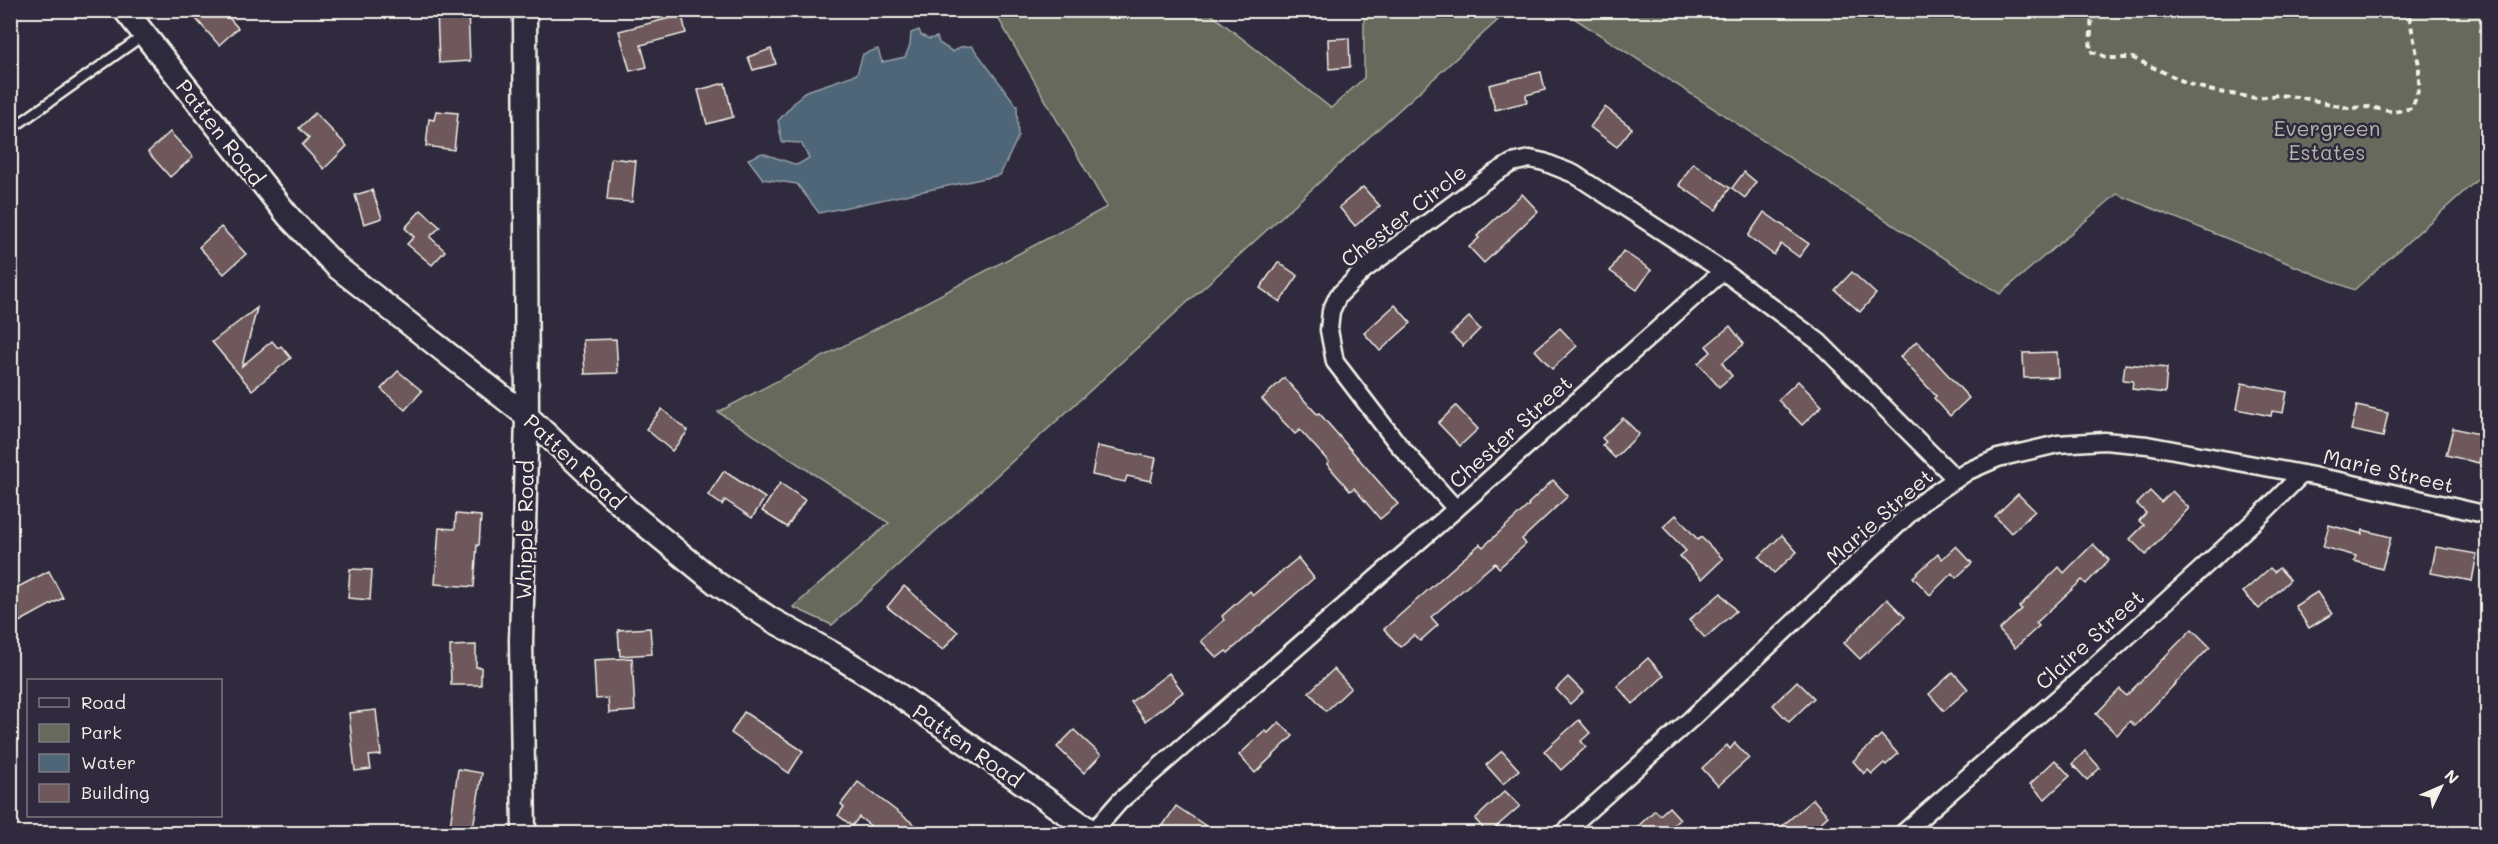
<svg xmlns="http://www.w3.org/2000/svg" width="2498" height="844" font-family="Mali,sans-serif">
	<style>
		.green { fill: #66695b; stroke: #adada2; stroke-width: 1.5 }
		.water { fill: #4f6679; stroke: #919ea5; stroke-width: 1.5 }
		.building { fill: #6e585c; stroke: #f4f1e8; stroke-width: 1.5 }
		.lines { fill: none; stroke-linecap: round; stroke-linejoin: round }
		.lane-casing { stroke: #f4f1e8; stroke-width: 13 }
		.street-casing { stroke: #f4f1e8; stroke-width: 21 }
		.secondary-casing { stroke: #f4f1e8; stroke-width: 27 }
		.path { stroke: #f4f1e8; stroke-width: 4; stroke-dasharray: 6 4.5; stroke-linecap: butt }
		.lane { stroke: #2f2a3d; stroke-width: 8 }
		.street { stroke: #2f2a3d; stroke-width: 16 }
		.secondary { stroke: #2f2a3d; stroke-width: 22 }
		.labels { text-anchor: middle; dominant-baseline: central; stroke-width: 5; stroke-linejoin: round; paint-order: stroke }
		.park-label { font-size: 21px; fill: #b4b4a9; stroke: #2f2a3d }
		.street-label { font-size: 21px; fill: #f4f1e8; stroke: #2f2a3d }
	</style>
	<rect width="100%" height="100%" fill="#2f2a3d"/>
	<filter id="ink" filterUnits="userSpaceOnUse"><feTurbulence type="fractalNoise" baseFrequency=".0167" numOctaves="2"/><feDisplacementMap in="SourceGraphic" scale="12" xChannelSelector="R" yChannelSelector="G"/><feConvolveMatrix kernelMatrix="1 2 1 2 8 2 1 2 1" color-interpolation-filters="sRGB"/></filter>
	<g filter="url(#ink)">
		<g class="green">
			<path d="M994 11H1207L1331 108 1364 78V11H1508L832 625 793 607 889 523 718 412 1107 207Z"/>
			<path d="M1563 11H2487V171L2354 290 2117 194 2000 294Z"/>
		</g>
		<path class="water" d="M919 30 921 35 929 39 937 37 939 43 953 52 960 47 972 46 1017 106 1018 137 1000 175 819 213 797 184 763 179 748 159 762 153 797 165 809 158 801 143 782 142 778 121 804 92 857 74 863 54 878 49 882 62 905 57 910 45 911 33Z"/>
		<g class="building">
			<path d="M207 10H222L238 28 219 45 197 20Z"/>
			<path d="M437 10H468L470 61 439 63Z"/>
			<path d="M682 15 686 33 641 45 647 67 630 71 619 31Z"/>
			<path d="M1349 38 1350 67 1329 69 1328 39Z"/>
			<path d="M771 49 776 64 753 70 748 57Z"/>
			<path d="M1541 72 1545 90 1526 95 1527 102 1495 110 1489 85Z"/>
			<path d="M725 83 733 117 707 124 698 90Z"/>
			<path d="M1605 107 1632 128 1617 147 1590 127Z"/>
			<path d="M436 111 458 113 454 150 426 146 429 119 434 120Z"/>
			<path d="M315 113 347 146 324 169 302 145 309 138 299 128Z"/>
			<path d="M170 132 193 157 170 177 148 152Z"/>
			<path d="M611 158 636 161 632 202 607 200Z"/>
			<path d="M1693 163 1730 188 1716 210 1679 185Z"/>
			<path d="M1744 172 1756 182 1745 198 1732 188Z"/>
			<path d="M1363 187 1380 206 1355 226 1339 207Z"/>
			<path d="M372 190 382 218 364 224 355 195Z"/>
			<path d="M1522 194 1538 211 1484 263 1469 247 1479 238 1477 236Z"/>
			<path d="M421 210 440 227 430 237 445 251 432 265 407 244 414 237 405 228Z"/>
			<path d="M1764 212 1809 244 1799 257 1781 244 1774 255 1748 236Z"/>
			<path d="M221 227 246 254 224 274 199 247Z"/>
			<path d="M1623 251 1651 270 1637 290 1610 271Z"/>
			<path d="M1278 262 1298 276 1280 302 1260 288Z"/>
			<path d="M1852 272 1876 294 1860 312 1835 290Z"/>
			<path d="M1395 305 1411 323 1380 351 1364 333Z"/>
			<path d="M257 308 242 366 272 341 278 348 281 346 291 358 252 390 212 342Z"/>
			<path d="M1469 317 1480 329 1463 346 1451 334Z"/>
			<path d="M1730 326 1744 344 1722 363 1732 376 1719 387 1698 363 1711 352 1706 346Z"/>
			<path d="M1560 328 1577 346 1552 369 1535 350Z"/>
			<path d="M616 339 618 373 585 374 583 340Z"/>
			<path d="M1917 341 1969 398 1950 416 1934 398 1936 396 1900 357Z"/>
			<path d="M2057 352 2058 377 2024 378 2023 353Z"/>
			<path d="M2125 364 2167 368 2165 393 2132 389 2133 381 2123 380Z"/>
			<path d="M398 371 422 391 405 410 381 389Z"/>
			<path d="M1284 378 1317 414 1319 413 1398 504 1380 519 1354 488 1350 491 1327 464 1329 462 1300 430 1295 434 1262 399Z"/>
			<path d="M1798 381 1822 406 1802 425 1778 400Z"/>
			<path d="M2242 383 2287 392 2283 413 2272 411 2271 416 2237 409Z"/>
			<path d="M1456 406 1478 429 1460 446 1438 423Z"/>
			<path d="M2357 406 2388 413 2383 437 2351 430Z"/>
			<path d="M662 409 688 431 672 451 646 429Z"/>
			<path d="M1623 418 1639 434 1615 458 1602 445 1606 442 1602 438Z"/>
			<path d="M2453 428 2487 436V453L2482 452 2479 463 2446 455Z"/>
			<path d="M1097 446 1156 458 1151 481 1127 476 1125 482 1092 475Z"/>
			<path d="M724 471 765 498 752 518 725 500 722 505 708 495Z"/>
			<path d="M1553 480 1568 496 1522 539 1526 544 1499 568 1495 563 1431 617 1438 625 1420 641 1414 635 1400 647 1384 629 1480 544 1483 547 1529 505 1528 504Z"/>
			<path d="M780 483 805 500 787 527 762 511Z"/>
			<path d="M2150 491 2161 502 2172 491 2189 508 2146 555 2130 539 2144 525 2139 521 2146 513 2137 504Z"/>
			<path d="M2018 494 2035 511 2011 533 1995 516Z"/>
			<path d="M456 514 481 516 479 545H477L474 587 435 584 439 528 455 529Z"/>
			<path d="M1676 515 1698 540 1701 537 1723 559 1702 579 1680 556 1686 551 1663 527Z"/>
			<path d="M2329 525 2362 534 2363 530 2391 537 2382 569 2354 561 2356 556 2323 547Z"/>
			<path d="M1782 535 1797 552 1774 573 1759 557Z"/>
			<path d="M2093 544 2109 560 2086 584 2082 580 2036 623 2039 626 2015 648 1999 630 2022 609 2019 607 2059 567 2064 573Z"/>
			<path d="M1956 546 1972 563 1956 578 1952 573 1930 595 1913 577 1938 554 1942 559Z"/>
			<path d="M2436 547 2477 554 2472 581 2431 573Z"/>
			<path d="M1298 558 1314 578 1228 653 1226 651 1217 658 1201 641 1224 620 1222 616 1250 591 1253 595Z"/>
			<path d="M2270 568 2274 572 2279 568 2290 580 2259 609 2243 592Z"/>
			<path d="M350 569 372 570 370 600 348 598Z"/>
			<path d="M49 571 63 598 10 627V591Z"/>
			<path d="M904 586 958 632 943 650 887 607Z"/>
			<path d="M2317 592 2332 614 2309 628 2295 606Z"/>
			<path d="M1721 593 1736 611 1705 638 1689 620Z"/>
			<path d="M1887 599 1905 617 1860 659 1844 643Z"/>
			<path d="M650 628 652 654 620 656 618 630Z"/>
			<path d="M2192 629 2210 647 2135 726 2130 721 2117 735 2096 714 2120 689 2126 696Z"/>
			<path d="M476 645V667H481V685H451L450 646Z"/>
			<path d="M632 658 635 711 609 713 608 698 596 699 594 660Z"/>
			<path d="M1648 658 1664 676 1633 704 1617 686Z"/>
			<path d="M1334 669 1351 688 1326 711 1309 692Z"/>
			<path d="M1953 672 1968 689 1944 711 1929 694Z"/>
			<path d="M1169 673 1183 692 1145 721 1131 702Z"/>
			<path d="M1568 677 1583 692 1570 704 1556 689Z"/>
			<path d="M1797 681 1814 698 1789 722 1773 705Z"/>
			<path d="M376 710 381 755 369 756 371 769 355 771 349 713Z"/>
			<path d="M744 712 803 751 789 773 731 733Z"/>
			<path d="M1579 720 1590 733 1581 741 1586 747 1561 770 1544 751Z"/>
			<path d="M1279 722 1293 736 1255 773 1239 755 1256 739 1265 731 1268 733Z"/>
			<path d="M1074 730 1101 755 1084 773 1057 747Z"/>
			<path d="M1881 735 1898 754 1886 765 1884 763 1872 774 1868 770 1864 774 1853 761Z"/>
			<path d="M1735 743 1749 758 1718 786 1702 768 1727 745 1730 749Z"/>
			<path d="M1502 751 1519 770 1503 784 1486 765Z"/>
			<path d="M2085 751 2100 768 2087 780 2072 764Z"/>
			<path d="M2055 760 2070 776 2045 799 2030 784Z"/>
			<path d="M458 769 482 773 472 834H449Z"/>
			<path d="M858 782 927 834H881L859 817 852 826 838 815 844 807 841 804Z"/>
			<path d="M1505 791 1520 806 1488 834 1475 819Z"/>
			<path d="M1813 799 1828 816 1814 829 1812 827 1805 834H1773Z"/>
			<path d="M1176 806 1218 834H1173L1162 827Z"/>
			<path d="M1669 807 1680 819 1671 827 1677 834H1630L1655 810 1660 815Z"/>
		</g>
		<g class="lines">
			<defs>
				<path id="lane" d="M10 130 144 35"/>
				<g id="street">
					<path d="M1456 509 1397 443 1335 362 1329 330 1331 311 1338 296 1364 270 1495 173 1512 163 1530 159 1544 162 1574 174 1723 271"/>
					<path d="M1093 832 1120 801 1456 509 1723 271 1819 342 1956 479"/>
					<path d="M1562 834 1691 719 1922 502 1968 471 1998 458 2058 444 2104 441 2147 445 2340 481 2488 515"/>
					<path d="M1902 834 2095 666 2263 513 2302 474"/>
				</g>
				<g id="secondary">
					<path d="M125 10 289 217 337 267 527 416 627 510 716 583 772 620 839 657 886 686 1095 834"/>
					<path d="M524 834 521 641 527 416 525 10"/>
				</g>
			</defs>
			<use href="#lane" class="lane-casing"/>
			<use href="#street" class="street-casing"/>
			<use href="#secondary" class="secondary-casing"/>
			<path class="path" d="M2092 10 2090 51 2109 58H2133L2189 84 2213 91 2256 98 2280 95 2304 98 2348 108 2370 107 2393 112 2412 108 2419 88V65L2408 10"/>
			<use href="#lane" class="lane"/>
			<use href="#street" class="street"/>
			<use href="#secondary" class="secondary"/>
		</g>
	</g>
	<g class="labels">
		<g class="park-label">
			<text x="2327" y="127">Evergreen<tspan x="2327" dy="24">Estates</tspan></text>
		</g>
		<g class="street-label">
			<text transform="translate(221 132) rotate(52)">Patten Road</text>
			<text transform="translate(1403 215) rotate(-38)">Chester Circle</text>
			<text transform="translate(1510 431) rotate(-42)">Chester Street</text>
			<text transform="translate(575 461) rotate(43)">Patten Road</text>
			<text transform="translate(2389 470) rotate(13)">Marie Street</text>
			<text transform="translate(1879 516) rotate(-41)">Marie Street</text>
			<text transform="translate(524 530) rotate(-89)">Whipple Road</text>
			<text transform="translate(2089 639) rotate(-42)">Claire Street</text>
			<text transform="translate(968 745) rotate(35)">Patten Road</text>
		</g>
	</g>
	<rect width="2498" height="844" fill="none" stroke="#2f2a3d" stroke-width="36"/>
	<rect x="18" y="18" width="2462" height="808" fill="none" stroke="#f4f1e8" stroke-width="2" filter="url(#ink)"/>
	<rect x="27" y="679" width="195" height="138" fill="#2f2a3d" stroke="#7e7a81" stroke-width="1.5"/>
	<rect x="39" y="698" width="30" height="9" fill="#2f2a3d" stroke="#7e7a81" stroke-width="1.5"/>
	<text x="81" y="709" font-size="18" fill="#f4f1e8">Road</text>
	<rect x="39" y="724" width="30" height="18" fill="#66695b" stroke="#7e7a81" stroke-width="1.5"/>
	<text x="81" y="739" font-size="18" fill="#f4f1e8">Park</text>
	<rect x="39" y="754" width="30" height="18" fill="#4f6679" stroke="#7e7a81" stroke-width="1.5"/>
	<text x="81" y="769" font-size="18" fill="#f4f1e8">Water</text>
	<rect x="39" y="784" width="30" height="18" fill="#6e585c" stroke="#7e7a81" stroke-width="1.5"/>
	<text x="81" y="799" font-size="18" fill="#f4f1e8">Building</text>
	<g transform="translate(2441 787) rotate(46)" stroke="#2f2a3d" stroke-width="4.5" paint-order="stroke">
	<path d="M0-4.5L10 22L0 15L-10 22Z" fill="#f4f1e8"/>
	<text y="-9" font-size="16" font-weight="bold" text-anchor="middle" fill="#f4f1e8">N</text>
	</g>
</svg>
